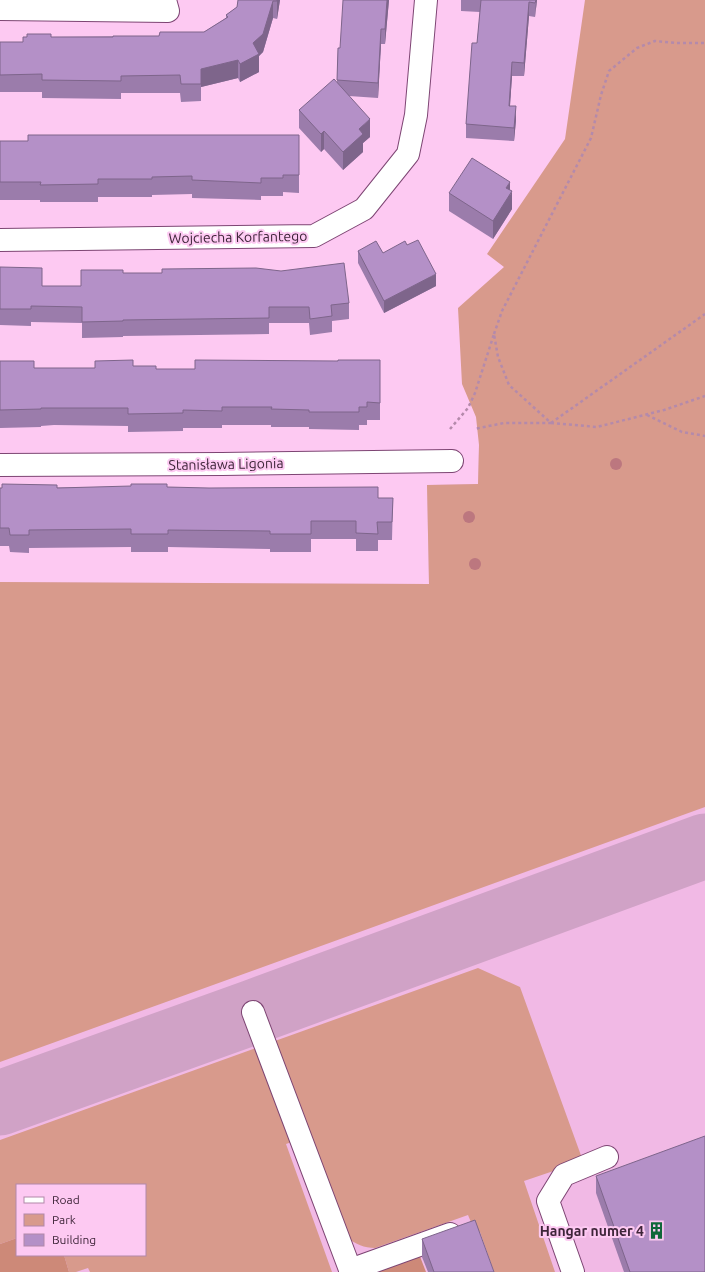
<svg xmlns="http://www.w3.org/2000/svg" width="705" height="1272" font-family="Ubuntu,sans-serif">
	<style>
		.built { fill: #f1b9e5; fill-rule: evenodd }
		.green { fill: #d89a8c }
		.forest { fill: #cd8978 }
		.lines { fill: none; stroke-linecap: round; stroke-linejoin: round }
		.taxiway { stroke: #d0a2c6; stroke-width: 65 }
		.minor-casing { stroke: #7d4573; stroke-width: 24 }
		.path { stroke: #b48aab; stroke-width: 2.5; stroke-dasharray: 3 3; stroke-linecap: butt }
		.minor { stroke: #fff; stroke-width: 22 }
		.tree { fill: #bc777f }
		.wall { fill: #9b7cab }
		.shaded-wall { fill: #7e658b }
		.building { fill: #b490c7; stroke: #7e658b }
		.labels { text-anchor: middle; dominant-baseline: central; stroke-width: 4; stroke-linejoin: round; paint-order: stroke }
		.street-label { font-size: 14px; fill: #3e2539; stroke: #fdc9f2 }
		.poi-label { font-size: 14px; font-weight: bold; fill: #3e2539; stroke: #fdc9f2; text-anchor: end }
	</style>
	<rect width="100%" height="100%" fill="#fdc9f2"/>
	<path class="built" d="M479 445H705V1272H0V582L429 584 427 485 478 484ZM17 1185H145V1255H17Z"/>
	<g class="green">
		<path d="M585 0H705V807L0 1062V582L429 584 427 485 478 484 479 445 476 417 462 384 458 308 504 267 487 254 565 139Z"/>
		<path d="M478 968 520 987 583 1161 524 1181 555 1272H494L480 1232 473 1227 468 1215 375 1248C364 1248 356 1244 347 1238L309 1136 286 1144 332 1272H90L88 1268 76 1272H69L64 1255H145V1185H17V1238L0 1244V1140Z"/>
	</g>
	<g class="forest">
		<path d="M17 1238V1255H64L69 1272H0V1244Z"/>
		<path d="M419 1254 426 1272H370Z"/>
	</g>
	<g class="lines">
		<path class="taxiway" d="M0 1103 253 1012 705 846"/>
		<defs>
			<g id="minor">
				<path d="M0 9 168 11 165 0"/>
				<path d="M0 240 314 236 364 209 408 154 416 115 426 0"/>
				<path d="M0 465 222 464 452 461"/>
				<path d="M253 1012 351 1272"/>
				<path d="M350 1270 450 1234"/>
				<path d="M573 1272 548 1201 564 1175 607 1157"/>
			</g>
		</defs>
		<use href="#minor" class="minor-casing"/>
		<g class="path">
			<path d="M494 334 502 311 591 138 601 95 609 71 637 48 655 41 677 43H705"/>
			<path d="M647 415 682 432 705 436"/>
			<path d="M551 423 705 314"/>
			<path d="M551 423 597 427 664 410 705 396"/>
			<path d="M450 429 468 408 475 393 494 334 498 357 509 385 551 423H504L474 429"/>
		</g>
		<use href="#minor" class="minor"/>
	</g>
	<g class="tree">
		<circle cx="616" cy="464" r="6"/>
		<circle cx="469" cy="517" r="6"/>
		<circle cx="475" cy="564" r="6"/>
	</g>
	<g class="wall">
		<path d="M238 0H280L277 19 273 18 263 52 259 56V72L240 82 238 78 201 87V101L181 102 180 93H121V99L42 98V92H0V42H23L51 37 159 36 204 32 226 18V15L237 7Z"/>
		<path d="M389 0 385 44H381L378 98 349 96 370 137 363 143V152L343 170 324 149 321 152 299 128V110L337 82 338 48H340Z"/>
		<path d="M461 0H537L535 17 529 16 524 76H512L510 106 516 120 514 141 466 138V124L477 43 480 12 461 11Z"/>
		<path d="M299 135V193L283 192V196H261V200L192 198V194L152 195V197H98V202H40V200H0V141H28Z"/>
		<path d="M510 190 512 209 493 239 449 211V193Z"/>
		<path d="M407 245 436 286 384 313 358 263V251L383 253Z"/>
		<path d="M0 267 42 286H81L123 273 349 303V319L332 321V332L310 335 309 323H269V334L123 336V337L82 338V323L31 322V326L0 325Z"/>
		<path d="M380 360V420H367V425H359V430L309 429V427H271V425H222V428H183V431L128 432V426L54 425 41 426V427L0 428V361L34 368H95L133 366 156 369H195L338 361Z"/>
		<path d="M167 487 378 498H393L392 540H378V551H356V539H311V552H270V549L168 547V552H131V547L29 548V553L10 552 9 546H0V488Z"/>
		<path d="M596 1176 705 1272H624L596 1193Z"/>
		<path d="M422 1239 494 1272H428L422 1257Z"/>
	</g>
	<g class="shaded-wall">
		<path d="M277 0H280L277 19Z"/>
		<path d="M387 0H389L385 44V29Z"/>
		<path d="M536 0H537L535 17Z"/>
		<path d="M273 1V18L263 52 259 56V72L240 82V64L253 43Z"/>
		<path d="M529 2V16L524 76V63Z"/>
		<path d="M381 29V44L378 98V83Z"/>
		<path d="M238 60V78L201 87V69Z"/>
		<path d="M512 62V76L509 119V106Z"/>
		<path d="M516 106V120L514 141V128Z"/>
		<path d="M370 119V137L363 143V152L343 170V152L359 129Z"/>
		<path d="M324 131V149L321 152V134Z"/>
		<path d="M510 182V195L512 191V209L493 239V221L506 188Z"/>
		<path d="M436 274V286L384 313V301Z"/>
	</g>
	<g class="building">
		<path d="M238 0H277V1H273L263 34 253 43 259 54 240 64 238 60 201 69V84H181L180 75 121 76V81L42 80V74L0 75V42H23V37H27V34H51V37H113V36H159L160 32H204L228 17 226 15 237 7Z"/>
		<path d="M343 0H387L385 29H381L378 83 337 80 338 48H340Z"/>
		<path d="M481 0H536L535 3 529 2 524 63 512 62 509 106H516L514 128 466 124 472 43H477Z"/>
		<path d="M334 79 370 119 359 129 363 134 343 152 324 131 321 134 299 110Z"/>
		<path d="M28 135H299V175H283V178H261V183L192 180V176L152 177V179H98V184L40 185 41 182H0V141H28Z"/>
		<path d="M472 158 510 182 506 188 512 191 493 221 449 193Z"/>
		<path d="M418 240 436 274 384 301 358 251 376 241 383 253 405 241 407 245Z"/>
		<path d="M344 263 349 303 331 305 332 316 310 319 309 307H269V318L123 320V321L82 322V307L31 306V309H0V267L42 268V286H81V270H123V273H162V269L256 268 281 271Z"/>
		<path d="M133 360V366H156V369H195V360L338 361V360H380V403L367 402V407H359V412H309V410L271 409 272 407H222V411L183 410V413L128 414V408H41V409L0 410V361H34V368H95V361Z"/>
		<path d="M2 484 57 485V488L131 486V484H167V487L209 488 378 487V498H393L392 522H377L378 534 356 533V521H311V534H270V531L168 530V534H131V529L29 530V535H10L9 528H0V488H2Z"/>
		<path d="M705 1136V1272H630L596 1176Z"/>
		<path d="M475 1220 494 1272H434L422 1239Z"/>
	</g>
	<defs>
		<symbol id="building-bare" viewBox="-9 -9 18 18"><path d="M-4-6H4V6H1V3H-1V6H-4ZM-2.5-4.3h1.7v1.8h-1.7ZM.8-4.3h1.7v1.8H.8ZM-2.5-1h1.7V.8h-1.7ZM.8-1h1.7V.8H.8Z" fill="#106739" stroke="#fdc9f2" stroke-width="2.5" paint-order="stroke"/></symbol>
	</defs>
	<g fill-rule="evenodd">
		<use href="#building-bare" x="644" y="1218" width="25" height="25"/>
	</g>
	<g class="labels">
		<g class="street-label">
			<text transform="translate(238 237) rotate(-1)">Wojciecha Korfantego</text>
			<text transform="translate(226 464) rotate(-1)">Stanisława Ligonia</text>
		</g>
		<g class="poi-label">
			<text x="644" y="1231">Hangar numer 4</text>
		</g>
	</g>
	<rect x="16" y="1184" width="130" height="72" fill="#fdc9f2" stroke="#b187a8"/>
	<rect x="24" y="1197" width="20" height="6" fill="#ffffff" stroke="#b187a8"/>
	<text x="52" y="1204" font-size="12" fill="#3e2539">Road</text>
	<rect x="24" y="1214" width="20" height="12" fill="#d89a8c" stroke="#b187a8"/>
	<text x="52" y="1224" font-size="12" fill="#3e2539">Park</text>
	<rect x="24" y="1234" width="20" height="12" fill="#b490c7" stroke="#b187a8"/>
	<text x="52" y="1244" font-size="12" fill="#3e2539">Building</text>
</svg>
